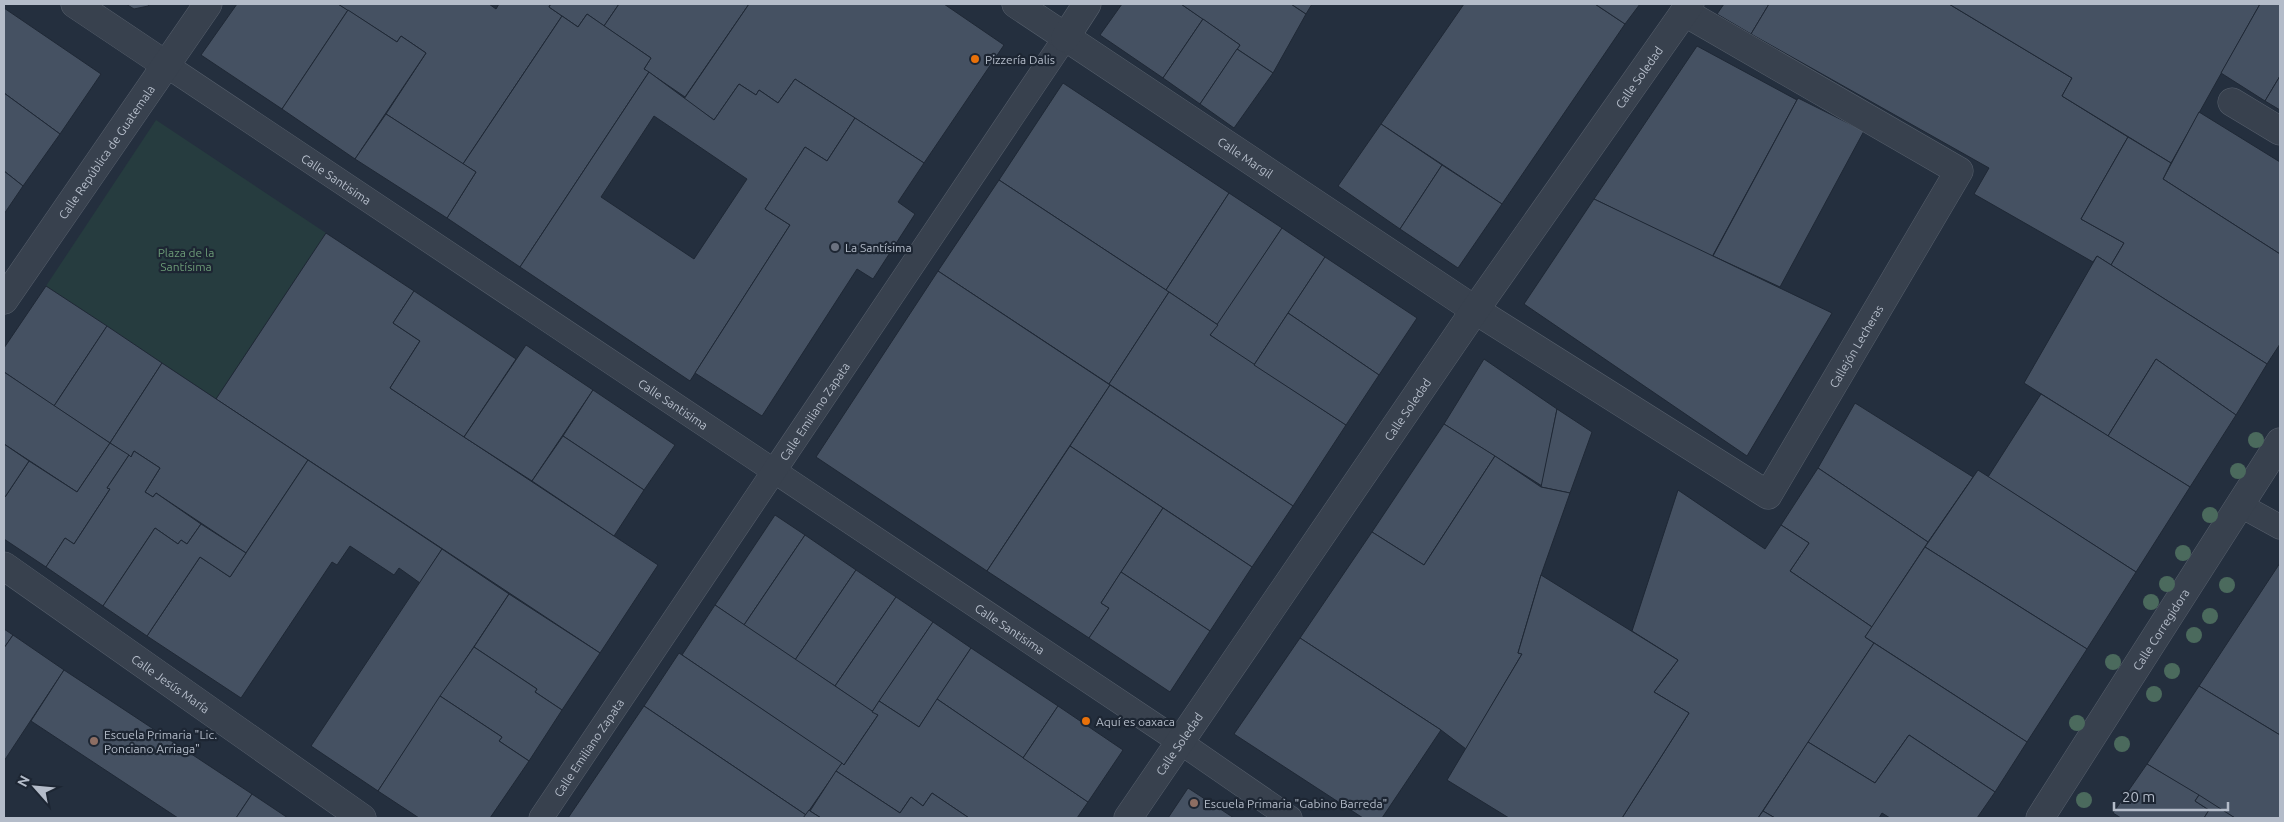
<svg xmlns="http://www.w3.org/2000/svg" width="2284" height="822" font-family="Ubuntu,sans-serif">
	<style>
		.green { fill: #263c3f }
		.building { fill: #455162; stroke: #1f2835; fill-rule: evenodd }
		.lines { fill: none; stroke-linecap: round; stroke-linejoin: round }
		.pedestrian-casing { stroke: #565f6c; stroke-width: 25 }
		.minor-casing { stroke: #565f6c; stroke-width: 29 }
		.pedestrian { stroke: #38414e; stroke-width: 24 }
		.minor { stroke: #38414e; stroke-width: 28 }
		.tree { fill: #4b6a5d }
		.food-dot { fill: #e8710a; stroke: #1d2633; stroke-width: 2 }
		.worship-dot { fill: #6b7280; stroke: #1d2633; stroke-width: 2 }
		.education-dot { fill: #8d6e63; stroke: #1d2633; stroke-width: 2 }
		.labels { text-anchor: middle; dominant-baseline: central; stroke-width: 4.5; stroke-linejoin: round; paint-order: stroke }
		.poi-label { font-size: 12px; fill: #b4bcc9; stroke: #1d2633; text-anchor: start }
		.street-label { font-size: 12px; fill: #b4bcc9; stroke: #1d2633 }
		.park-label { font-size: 12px; fill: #6b9a76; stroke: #1d2633 }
	</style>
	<rect width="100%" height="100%" fill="#242f3e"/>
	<path class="green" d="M156 120 326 233 216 399 46 286Z"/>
	<g class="building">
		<path d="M126 4H150L148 6 134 9Z"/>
		<path d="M237 4H338L348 10 282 109 201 55Z"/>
		<path d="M338 4H489L496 9 499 4H550L549 7 562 16 463 164 386 114 426 53 401 36 397 42Z"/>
		<path d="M551 4H550H619L604 26 587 14 578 27 549 7Z"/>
		<path d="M619 4H749L685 97 644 69 651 58 604 26Z"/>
		<path d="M749 4H944L1004 45 924 163 795 79 778 103 759 90 756 95 739 84 714 120 684 99Z"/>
		<path d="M1122 4H1181L1203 19 1163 78 1100 35Z"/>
		<path d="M1181 4H1291L1306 14 1273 73 1237 49 1240 45Z"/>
		<path d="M1291 4H1312L1306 14Z"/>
		<path d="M1464 4H1595L1625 24 1502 204 1381 124Z"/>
		<path d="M1595 4H1640L1625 24Z"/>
		<path d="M1724 4H1769L1751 34 1717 14Z"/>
		<path d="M1769 4H1949L2072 78 2062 96 2128 137 2081 219 2124 243 2111 265 2097 256 2093 262 1974 194 1989 168 1751 34Z"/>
		<path d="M1949 4H2260L2171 163 2062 96 2072 78Z"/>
		<path d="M2260 4H2280V76L2265 101 2221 73Z"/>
		<path d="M4 8 101 74 60 134 4 93Z"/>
		<path d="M348 10 397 42 401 36 426 53 355 159 282 109Z"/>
		<path d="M587 14 651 58 644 69 649 72 520 267 447 218 476 172 463 164 562 16 578 27Z"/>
		<path d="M1203 19 1240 45 1200 104 1163 78Z"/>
		<path d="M1697 46 1797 100 1712 257 1594 199Z"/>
		<path d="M1237 49 1273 73 1234 128 1200 104Z"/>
		<path d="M649 72 714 120 739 84 756 95 759 90 778 103 795 79 855 118 827 161 805 147 765 209 790 225 690 381 520 267ZM654 116 747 179 694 259 601 197Z"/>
		<path d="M2280 76V110L2265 101Z"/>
		<path d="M1063 83 1229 193 1166 290 999 180Z"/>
		<path d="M4 93 60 134 23 186 4 171Z"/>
		<path d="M1798 98 1864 131 1780 287 1713 256Z"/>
		<path d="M2199 112 2280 162V254L2163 179Z"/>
		<path d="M386 114 476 172 447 218 355 159Z"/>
		<path d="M855 118 924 163 898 202 915 214 873 279 857 269 762 416 695 373 790 225 765 209 805 147 827 161Z"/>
		<path d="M1381 124 1442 165 1400 229 1338 186Z"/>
		<path d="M2128 137 2171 163 2163 179 2280 254V344L2267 364 2111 265 2124 243 2081 219Z"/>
		<path d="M1442 165 1502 204 1458 268 1400 229Z"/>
		<path d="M4 171 23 186 4 214Z"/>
		<path d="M999 180 1169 292 1109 384 938 271Z"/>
		<path d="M1229 193 1282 228 1218 325 1166 290Z"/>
		<path d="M1594 199 1832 313 1747 456 1524 304Z"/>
		<path d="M1282 228 1325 257 1254 365 1210 335Z"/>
		<path d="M326 233 414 291 393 323 420 341 390 388 658 565 600 653 216 399Z"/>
		<path d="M2097 256 2267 364 2236 415 2156 359 2108 436 2024 383Z"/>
		<path d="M1325 257 1417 318 1379 375 1288 313Z"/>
		<path d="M938 271 1110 385 987 571 816 457Z"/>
		<path d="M46 286 107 326 54 406 4 372V348Z"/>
		<path d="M414 291 516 359 464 437 390 388 420 341 393 323Z"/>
		<path d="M1169 292 1218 325 1210 335 1346 425 1293 506 1109 384Z"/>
		<path d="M1288 313 1379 375 1346 425 1254 365Z"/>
		<path d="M107 326 162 363 110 443 54 406Z"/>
		<path d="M526 345 593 390 532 481 464 437Z"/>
		<path d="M1484 359 1557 409 1542 486 1444 424Z"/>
		<path d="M2156 359 2236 415 2190 487 2108 436Z"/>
		<path d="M162 363 308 460 246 553 156 493 153 497 145 492 160 468 134 451 131 457 110 443Z"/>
		<path d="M4 372 110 443 77 492 4 444Z"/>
		<path d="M1110 385 1293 506 1252 567 1070 446Z"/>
		<path d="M593 390 675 445 644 490 563 436Z"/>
		<path d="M2041 394 2190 487 2136 572 1988 477Z"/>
		<path d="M1855 403 1973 477 1928 542 1818 468Z"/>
		<path d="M1557 409 1592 432 1570 493 1541 487Z"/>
		<path d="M1444 424 1495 456 1424 565 1372 532Z"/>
		<path d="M563 436 644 490 614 536 532 481Z"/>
		<path d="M110 443 129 455 107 488 110 489 74 544 65 538 46 567 4 539V496L5 497 29 461 77 492Z"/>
		<path d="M4 444 29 461 5 497 4 496Z"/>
		<path d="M1070 446 1163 508 1101 603 1109 608 1089 638 987 571Z"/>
		<path d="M134 451 160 468 145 492 153 497 156 493 201 524 187 544 181 540 178 544 155 528 103 606 46 567 65 538 74 544 110 489 107 488 129 455 131 457Z"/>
		<path d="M1495 456 1541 487 1570 493 1541 575 1518 653 1522 654 1466 749 1441 730 1300 638 1372 532 1424 565Z"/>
		<path d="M308 460 442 549 420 583 399 568 394 575 350 546 337 565 332 562 241 698 147 636 200 557 230 577Z"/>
		<path d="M1818 468 1928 542 1872 627 1790 571 1809 543 1781 525Z"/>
		<path d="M1978 470 2136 572 2087 649 1925 547Z"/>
		<path d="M1678 490 1765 549 1781 525 1809 543 1790 571 1872 627 1865 637 1874 643 1758 818H1622L1689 713 1654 692 1678 660 1632 631Z"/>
		<path d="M1163 508 1252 567 1210 631 1121 572Z"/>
		<path d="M775 515 805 535 744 625 715 605Z"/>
		<path d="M201 524 246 553 230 577 200 557 147 636 103 606 155 528 178 544 181 540 187 544Z"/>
		<path d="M805 535 856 570 795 660 744 625Z"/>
		<path d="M1925 547 2087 649 2027 742 1865 637Z"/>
		<path d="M442 549 509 594 378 791 311 746Z"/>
		<path d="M2280 563V735L2199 686Z"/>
		<path d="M856 570 896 597 835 686 795 660Z"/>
		<path d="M1121 572 1210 631 1170 692 1089 638 1109 608 1101 603Z"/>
		<path d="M1541 575 1678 660 1654 692 1689 713 1622 818H1509L1447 780 1522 654 1518 653Z"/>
		<path d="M509 594 600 653 562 710 535 692 537 689 474 647Z"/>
		<path d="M896 597 933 622 872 712 835 686Z"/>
		<path d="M715 605 878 715 844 765 682 655Z"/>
		<path d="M933 622 971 648 919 727 879 701Z"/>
		<path d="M4 629 13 635 4 648Z"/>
		<path d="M13 635 64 670 4 761V648Z"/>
		<path d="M1300 638 1441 730 1382 818H1363L1234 734Z"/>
		<path d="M1874 643 2027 742 1995 792 1909 735 1875 783 1808 742Z"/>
		<path d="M474 647 537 689 535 692 562 710 529 761 499 741 502 737 440 696Z"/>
		<path d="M971 648 1058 706 1023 758 937 699Z"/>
		<path d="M679 653 842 763 806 815 644 706Z"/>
		<path d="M64 670 252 794 236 818H178L31 721Z"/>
		<path d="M2199 686 2280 735V818H2235L2147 764Z"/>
		<path d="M440 696 502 737 499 741 529 761 490 818H419L378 791Z"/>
		<path d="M937 699 1088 802 1077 818H969L932 793 923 806 911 797 900 813 836 771 842 763 844 765 878 715 872 712 879 701 919 727Z"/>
		<path d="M644 706 806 815 803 818H568Z"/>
		<path d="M1058 706 1123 750 1088 802 1023 758Z"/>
		<path d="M1909 735 1995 792 1977 818H1890L1882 813 1879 818H1775L1763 811 1808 742 1875 783Z"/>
		<path d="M2147 764 2199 795 2195 801 2209 810 2204 818H2121L2113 813Z"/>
		<path d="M836 771 900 813 911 797 923 806 932 793 969 818H821L810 811Z"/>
		<path d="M1188 788 1234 818H1168Z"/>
		<path d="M252 794 288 818H236Z"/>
		<path d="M2199 795 2235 818H2204L2209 810 2195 801Z"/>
		<path d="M809 810 810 811 821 818H803Z"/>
		<path d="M1763 811 1775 818H1758Z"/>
	</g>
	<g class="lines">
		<defs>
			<g id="pedestrian">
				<path id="s1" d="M166 65 1180 742 1290 818"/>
				<path d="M2240 505 2280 527"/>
				<path id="s2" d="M541 818 1065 38"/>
			</g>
			<g id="minor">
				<path d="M75 4 166 65"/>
				<path id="s3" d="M1016 4 1475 310 1768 495 1959 171 1684 12"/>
				<path d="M1065 38 1087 4"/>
				<path d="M2232 102 2280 131"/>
				<path id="s4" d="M4 300 208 4"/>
				<path id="s5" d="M4 566 362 818"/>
				<path id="s6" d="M1128 818 1475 310 1690 4"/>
				<path id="s7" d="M2040 818 2280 442"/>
			</g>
		</defs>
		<use href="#pedestrian" class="pedestrian-casing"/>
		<use href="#minor" class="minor-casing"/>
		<use href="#pedestrian" class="pedestrian"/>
		<use href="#minor" class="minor"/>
	</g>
	<g class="tree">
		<circle cx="2256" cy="440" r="8"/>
		<circle cx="2238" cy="471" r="8"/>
		<circle cx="2210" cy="515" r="8"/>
		<circle cx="2183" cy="553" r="8"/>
		<circle cx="2167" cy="584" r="8"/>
		<circle cx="2227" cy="585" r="8"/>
		<circle cx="2151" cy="602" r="8"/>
		<circle cx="2210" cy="616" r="8"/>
		<circle cx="2194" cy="635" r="8"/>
		<circle cx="2113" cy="662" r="8"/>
		<circle cx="2172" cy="671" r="8"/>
		<circle cx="2154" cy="694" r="8"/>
		<circle cx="2077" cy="723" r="8"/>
		<circle cx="2122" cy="744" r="8"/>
		<circle cx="2084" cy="800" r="8"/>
	</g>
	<g class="food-dot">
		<circle cx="975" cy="59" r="5"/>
		<circle cx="1086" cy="721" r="5"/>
	</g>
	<circle class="worship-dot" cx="835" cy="247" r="5"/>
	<g class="education-dot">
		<circle cx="94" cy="741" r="5"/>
		<circle cx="1194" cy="803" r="5"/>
	</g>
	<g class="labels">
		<g class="poi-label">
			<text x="985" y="59">Pizzería Dalis</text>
			<text x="845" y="247">La Santísima</text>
			<text x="1096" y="721">Aquí es oaxaca</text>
			<text x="104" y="734">Escuela Primaria "Lic.<tspan x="104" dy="14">Ponciano Arriaga"</tspan></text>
			<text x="1204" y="803">Escuela Primaria "Gabino Barreda"</text>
		</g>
		<g class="street-label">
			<text stroke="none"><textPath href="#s6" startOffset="900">Calle Soledad</textPath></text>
			<text stroke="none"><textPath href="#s4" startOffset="180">Calle República de Guatemala</textPath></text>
			<text stroke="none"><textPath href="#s3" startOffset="276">Calle Margil</textPath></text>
			<text stroke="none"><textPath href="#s1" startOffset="205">Calle Santisima</textPath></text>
			<text stroke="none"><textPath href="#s3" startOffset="1071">Callejón Lecheras</textPath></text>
			<text stroke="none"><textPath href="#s1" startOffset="610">Calle Santisima</textPath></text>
			<text stroke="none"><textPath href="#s6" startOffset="495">Calle Soledad</textPath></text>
			<text stroke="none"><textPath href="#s2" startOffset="490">Calle Emiliano Zapata</textPath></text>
			<text stroke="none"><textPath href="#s1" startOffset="1015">Calle Santisima</textPath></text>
			<text stroke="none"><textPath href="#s7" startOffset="224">Calle Corregidora</textPath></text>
			<text stroke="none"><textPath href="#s5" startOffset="204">Calle Jesús María</textPath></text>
			<text stroke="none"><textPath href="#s6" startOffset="90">Calle Soledad</textPath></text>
			<text stroke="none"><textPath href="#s2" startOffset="85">Calle Emiliano Zapata</textPath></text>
		</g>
		<g class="park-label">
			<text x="186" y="252">Plaza de la<tspan x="186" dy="14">Santísima</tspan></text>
		</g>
	</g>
	<rect width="2284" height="822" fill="none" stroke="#b4bcc9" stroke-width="10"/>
	<g transform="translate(35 787) rotate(297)" stroke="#1d2633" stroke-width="4" paint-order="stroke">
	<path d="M0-4L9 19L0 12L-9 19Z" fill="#b4bcc9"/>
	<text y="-8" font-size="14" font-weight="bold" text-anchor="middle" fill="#b4bcc9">N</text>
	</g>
	<path d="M2114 802v8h114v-8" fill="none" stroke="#b4bcc9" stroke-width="2.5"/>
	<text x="2122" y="802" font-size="15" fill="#b4bcc9" stroke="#1d2633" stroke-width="4" paint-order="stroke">20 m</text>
</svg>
